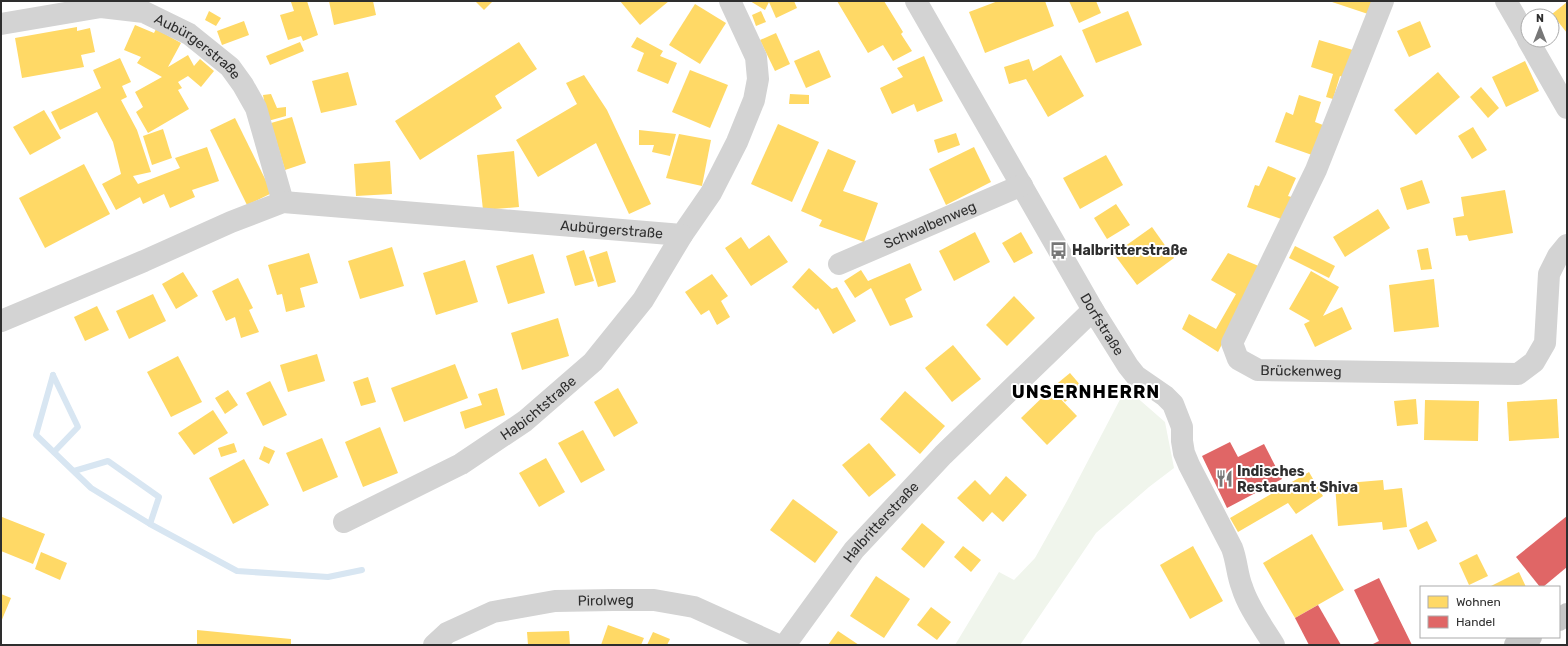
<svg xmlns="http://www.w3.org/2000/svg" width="1568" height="646" font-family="Rubik,sans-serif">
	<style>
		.green { fill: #f0f5ec }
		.homes { fill: #ffd966 }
		.shops { fill: #e06666 }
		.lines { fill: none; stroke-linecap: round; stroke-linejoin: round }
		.stream { stroke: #d8e6f2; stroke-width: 6 }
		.minor { stroke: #d3d3d3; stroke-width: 22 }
		.major { stroke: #c6c6c6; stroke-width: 22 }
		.labels { text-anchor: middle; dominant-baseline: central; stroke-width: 4; stroke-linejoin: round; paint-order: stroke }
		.street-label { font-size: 14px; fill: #2e2e2e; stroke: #fff }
		.poi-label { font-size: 14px; font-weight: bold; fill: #2e2e2e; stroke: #fff; text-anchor: start }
		.district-label { font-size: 18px; font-weight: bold; letter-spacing: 1px; fill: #000; stroke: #fff }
	</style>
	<rect width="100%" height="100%" fill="#fff"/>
	<path class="green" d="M1126 388 1165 422 1174 468 1149 487 1096 533 1020 645H955L999 572 1014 580 1035 558 1067 501Z"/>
	<g class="homes">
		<path d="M293 1H307L318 35 303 41 301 36 288 40 280 15 294 11 291 2Z"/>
		<path d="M329 1H373L376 15 334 25Z"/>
		<path d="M475 1H493L484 10Z"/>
		<path d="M620 1H669L640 25Z"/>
		<path d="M750 1H794L797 8 776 18 769 2 765 10Z"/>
		<path d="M837 1H884L903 32 901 34 912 51 893 61 883 45 868 53Z"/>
		<path d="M998 1H1045L1054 26 985 53 969 12Z"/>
		<path d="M1069 1H1096L1101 13 1079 23Z"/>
		<path d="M1329 1H1372L1368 14Z"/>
		<path d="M1567 2V33L1552 14Z"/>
		<path d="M695 4 726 23 700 64 669 45Z"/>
		<path d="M209 11 221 18 216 26 205 20Z"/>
		<path d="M761 11 766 22 756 26 752 15Z"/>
		<path d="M1128 11 1142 45 1096 63 1082 30Z"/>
		<path d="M244 21 249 35 222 45 217 31Z"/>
		<path d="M1420 21 1431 47 1409 57 1397 31Z"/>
		<path d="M135 25 154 33 156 29 181 43 168 67 188 55 194 66 200 59 214 71 201 87 188 76 178 82 182 88 178 90 189 109 148 133 136 112 143 107 135 92 162 77 137 63 141 57 124 50Z"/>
		<path d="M77 27V31L90 28 95 52 81 55 84 67 22 78 15 38Z"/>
		<path d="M776 33 790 64 775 71 760 40Z"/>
		<path d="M637 37 663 51 660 56 677 63 668 84 637 71 644 53 631 47Z"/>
		<path d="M1319 40 1353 50 1345 78 1340 76 1333 99 1326 97 1333 74 1311 67Z"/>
		<path d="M300 42 304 51 270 65 266 56Z"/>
		<path d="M519 42 537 69 495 96 502 108 420 160 395 121Z"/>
		<path d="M819 50 831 77 806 88 794 61Z"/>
		<path d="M1061 55 1084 96 1048 117 1026 79 1009 84 1004 67 1029 59 1033 71Z"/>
		<path d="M924 56 943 101 917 112 914 104 892 114 880 88 903 77 897 68Z"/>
		<path d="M120 58 131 82 122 86 127 97 121 100 137 130 151 172 133 176 138 184 180 168 175 158 207 147 219 181 192 190 195 197 170 208 164 194 143 204 140 197 116 210 102 184 121 174 113 142 97 112 60 130 51 112 101 88 93 70Z"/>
		<path d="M1525 61 1539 91 1506 107 1492 77Z"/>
		<path d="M690 70 728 85 710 128 672 112Z"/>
		<path d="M348 72 357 105 321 113 312 81Z"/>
		<path d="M1438 72 1460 97 1416 135 1394 110Z"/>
		<path d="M584 75 607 110 651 204 629 214 596 143 538 177 516 140 577 104 566 83Z"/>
		<path d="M1481 87 1499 108 1488 118 1470 97Z"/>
		<path d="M271 94 277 108 286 107V116L268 121 263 95Z"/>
		<path d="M790 94 809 95V104H789Z"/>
		<path d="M1299 95 1321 102 1315 122 1323 125 1312 155 1275 142 1286 112 1293 115Z"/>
		<path d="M44 110 61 138 30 155 13 127Z"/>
		<path d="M292 117 306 163 285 170 271 123Z"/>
		<path d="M235 118 272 193 247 205 210 130Z"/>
		<path d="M778 124 819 142 792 202 751 184Z"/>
		<path d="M1473 127 1487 150 1472 159 1458 136Z"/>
		<path d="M163 129 172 158 152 165 143 136Z"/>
		<path d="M639 130 676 134 670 156 652 152 654 145H639Z"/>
		<path d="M956 133 960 145 938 153 934 140Z"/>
		<path d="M679 134 711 140 702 186 666 178Z"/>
		<path d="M974 147 991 182 946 205 929 169Z"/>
		<path d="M828 149 856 161 843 191 878 203 864 242 819 226 822 220 801 211Z"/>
		<path d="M514 151 519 207 483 210 477 155Z"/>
		<path d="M1106 155 1123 185 1080 209 1063 178Z"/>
		<path d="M390 161 392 194 356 196 354 164Z"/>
		<path d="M84 164 110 214 45 248 19 198Z"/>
		<path d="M1268 166 1296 178 1288 196 1295 198 1284 220 1247 207 1255 185 1259 186Z"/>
		<path d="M1422 180 1430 203 1407 210 1400 188Z"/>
		<path d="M1505 190 1513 233 1469 241 1467 235 1456 236 1453 218 1464 216 1461 197Z"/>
		<path d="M1116 204 1130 225 1107 239 1094 218Z"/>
		<path d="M1378 209 1390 228 1345 257 1333 237Z"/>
		<path d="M1152 227 1174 258 1137 285 1114 254Z"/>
		<path d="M975 232 990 262 954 281 939 251Z"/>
		<path d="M1021 232 1033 253 1014 263 1002 243Z"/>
		<path d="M769 235 788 262 751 286 725 248 741 237 749 249Z"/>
		<path d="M1295 246 1335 266 1329 278 1289 258Z"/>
		<path d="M392 247 404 286 360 299 348 261Z"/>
		<path d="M1428 248 1432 269 1421 270 1417 250Z"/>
		<path d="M584 250 594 281 575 286 566 256Z"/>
		<path d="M607 251 616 282 598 287 589 257Z"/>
		<path d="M309 253 318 283 300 288 305 307 286 312 282 294 277 295 268 265Z"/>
		<path d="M1228 253 1261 267 1218 352 1182 329 1189 314 1216 329 1236 294 1211 280Z"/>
		<path d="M533 254 545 293 508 304 496 266Z"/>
		<path d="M465 260 478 302 436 315 423 273Z"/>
		<path d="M910 263 922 290 905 299 913 317 890 326 871 288 855 298 844 281 861 270 868 281Z"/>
		<path d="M809 268 832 289 837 287 856 321 833 334 818 308 816 310 792 287Z"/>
		<path d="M1311 271 1339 287 1323 316 1342 307 1352 329 1315 347 1304 324 1310 321 1289 309Z"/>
		<path d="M183 272 198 296 176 309 162 284Z"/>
		<path d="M712 274 728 296 721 301 730 317 717 325 709 310 701 315 685 292Z"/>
		<path d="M238 278 253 308 249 310 259 332 241 338 235 317 226 321 212 291Z"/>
		<path d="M1434 279 1439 327 1394 332 1389 285Z"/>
		<path d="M153 294 166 321 129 339 116 311Z"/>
		<path d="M1014 296 1035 318 1007 346 986 325Z"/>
		<path d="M97 306 109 330 85 341 74 317Z"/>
		<path d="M558 318 569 356 522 370 511 333Z"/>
		<path d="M953 345 981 379 952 402 925 368Z"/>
		<path d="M317 354 325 381 288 392 280 365Z"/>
		<path d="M178 356 202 402 171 417 147 372Z"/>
		<path d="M455 364 468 398 404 422 391 388Z"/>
		<path d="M1070 373 1082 387 1065 402 1053 387Z"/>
		<path d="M368 377 376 402 361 406 353 382Z"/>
		<path d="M270 381 287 415 263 426 246 393Z"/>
		<path d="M497 388 505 415 465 429 460 412 482 405 478 394Z"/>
		<path d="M618 388 638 423 614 437 594 402Z"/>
		<path d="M1051 389 1077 416 1047 445 1021 418Z"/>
		<path d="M228 390 238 405 225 414 215 398Z"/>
		<path d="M905 391 945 426 920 454 880 419Z"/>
		<path d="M1416 399 1418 424 1397 426 1394 401Z"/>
		<path d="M1557 399 1559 438 1509 441 1507 402Z"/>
		<path d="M1425 400 1479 401 1478 441 1424 440Z"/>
		<path d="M213 410 228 433 194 455 178 433Z"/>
		<path d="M380 427 398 473 363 487 345 442Z"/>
		<path d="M583 430 605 470 581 483 558 443Z"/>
		<path d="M322 438 338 477 303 492 286 453Z"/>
		<path d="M234 443 237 452 221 457 218 448Z"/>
		<path d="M869 443 896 475 869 497 842 465Z"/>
		<path d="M264 446 275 451 269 464 259 459Z"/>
		<path d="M546 458 565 492 539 507 519 473Z"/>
		<path d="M244 459 269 505 233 524 209 478Z"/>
		<path d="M1309 472 1323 496 1296 514 1288 503 1238 532 1230 518Z"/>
		<path d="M1006 476 1027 495 1003 522 992 512 983 522 957 498 975 480 990 495Z"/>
		<path d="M1383 480 1384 490 1402 488 1407 527 1383 530 1382 522 1338 526 1335 484Z"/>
		<path d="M793 499 838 532 815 563 770 530Z"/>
		<path d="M2 517 45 534 33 564 1 551V521Z"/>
		<path d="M1427 521 1437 541 1418 550 1409 530Z"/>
		<path d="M922 523 945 542 924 568 901 549Z"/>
		<path d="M1312 534 1344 590 1295 618 1263 563Z"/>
		<path d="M963 546 981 560 971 572 954 557Z"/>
		<path d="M1193 546 1223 601 1190 619 1160 565Z"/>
		<path d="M41 552 67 563 60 580 35 569Z"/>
		<path d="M1477 554 1488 576 1469 585 1459 563Z"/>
		<path d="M1519 572 1526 587H1489Z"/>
		<path d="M876 576 910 599 884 638 850 616Z"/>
		<path d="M1 594 11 598 1 622Z"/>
		<path d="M931 607 951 622 937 640 917 625Z"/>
		<path d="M608 625 644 638 641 645H601Z"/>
		<path d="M197 630 291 639V645H197Z"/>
		<path d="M569 631 570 645H528L527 632Z"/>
		<path d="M838 631 859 645H828Z"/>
		<path d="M653 632 670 639 667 645H647Z"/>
	</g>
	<g class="shops">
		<path d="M1230 442 1238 457 1264 444 1282 479 1227 508 1202 456Z"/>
		<path d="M1567 516V567L1543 587H1540L1516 557Z"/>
		<path d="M1379 578 1412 645H1371L1379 641 1354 590Z"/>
		<path d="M1318 605 1341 645H1309L1295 618Z"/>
	</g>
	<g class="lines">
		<g class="stream">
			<path d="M53 375 36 435 91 488 150 524 237 571 328 577 362 570"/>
			<path d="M53 375 78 427 54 452"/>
			<path d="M74 471 108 461 159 497 150 524"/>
		</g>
		<g class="minor">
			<path id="s1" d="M916 1 1093 310 1128 366 1136 376 1165 396 1173 404 1182 427V441L1184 453 1189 465 1232 548C1237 561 1237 575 1242 587 1248 607 1263 627 1274 645"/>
			<path id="s2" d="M1383 1 1316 170 1232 343 1238 359 1258 370 1518 374 1534 362 1545 343 1549 274 1558 256 1567 245"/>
			<path d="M1506 1 1528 39"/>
			<path id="s3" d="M1 24 101 7 144 12 189 34 230 67 243 85 256 108 283 202"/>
			<path d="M1528 40 1567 108"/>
			<path id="s4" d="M839 264 1022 185"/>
			<path id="s5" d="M1 321 144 261 231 222 283 202 682 235 711 193 737 142 754 100 758 79 756 57 730 1"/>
			<path id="s6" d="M344 522 461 464 525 421 593 362 643 300 682 235"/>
			<path id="s7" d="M434 645 447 633 493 612 555 601 613 600H654L694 607 778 645"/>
			<path id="s8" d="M785 645 854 550 943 455 1093 310"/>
		</g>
		<g class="major">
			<path d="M1559 620 1567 614"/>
			<path d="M1515 645 1531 637"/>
		</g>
	</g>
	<defs>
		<symbol id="bus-bare" viewBox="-9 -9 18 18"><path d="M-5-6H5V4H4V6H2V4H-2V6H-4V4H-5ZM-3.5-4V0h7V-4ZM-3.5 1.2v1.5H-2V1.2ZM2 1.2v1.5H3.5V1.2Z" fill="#777" stroke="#fff" stroke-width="2.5" paint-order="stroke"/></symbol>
		<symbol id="restaurant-bare" viewBox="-9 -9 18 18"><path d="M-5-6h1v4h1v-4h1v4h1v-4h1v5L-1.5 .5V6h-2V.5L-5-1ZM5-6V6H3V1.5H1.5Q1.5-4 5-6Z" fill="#777" stroke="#fff" stroke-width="2.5" paint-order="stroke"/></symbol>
	</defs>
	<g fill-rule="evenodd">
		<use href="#bus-bare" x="1046" y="238" width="25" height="25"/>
		<use href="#restaurant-bare" x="1212" y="466" width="25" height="25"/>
	</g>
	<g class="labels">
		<g class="street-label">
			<text stroke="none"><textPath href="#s3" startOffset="209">Aubürgerstraße</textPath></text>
			<text stroke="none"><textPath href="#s4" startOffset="99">Schwalbenweg</textPath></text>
			<text stroke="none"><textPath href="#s5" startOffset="636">Aubürgerstraße</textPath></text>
			<text stroke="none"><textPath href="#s1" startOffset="373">Dorfstraße</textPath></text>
			<text stroke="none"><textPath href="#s2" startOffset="457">Brückenweg</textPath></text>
			<text stroke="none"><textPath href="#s6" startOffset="226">Habichtstraße</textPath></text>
			<text stroke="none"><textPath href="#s8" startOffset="156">Halbritterstraße</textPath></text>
			<text stroke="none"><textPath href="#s7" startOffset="182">Pirolweg</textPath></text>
		</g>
		<g class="poi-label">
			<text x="1072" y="250">Halbritterstraße</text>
			<text x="1237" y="471">Indisches<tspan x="1237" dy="16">Restaurant Shiva</tspan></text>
		</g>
		<g class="district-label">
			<text x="1086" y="392">UNSERNHERRN</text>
		</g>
	</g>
	<rect width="1568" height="646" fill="none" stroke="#2e2e2e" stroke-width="4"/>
	<rect x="1420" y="586" width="140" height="52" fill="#ffffff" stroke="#ababab"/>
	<rect x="1428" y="596" width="20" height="12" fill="#ffd966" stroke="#ababab"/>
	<text x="1456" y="606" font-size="12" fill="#2e2e2e">Wohnen</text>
	<rect x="1428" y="616" width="20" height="12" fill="#e06666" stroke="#ababab"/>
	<text x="1456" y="626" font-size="12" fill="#2e2e2e">Handel</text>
	<g transform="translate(1540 28)"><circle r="19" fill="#ffffff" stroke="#ababab"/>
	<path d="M0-3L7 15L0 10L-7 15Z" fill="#777777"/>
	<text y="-6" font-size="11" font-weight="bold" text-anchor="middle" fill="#2e2e2e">N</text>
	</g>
</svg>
